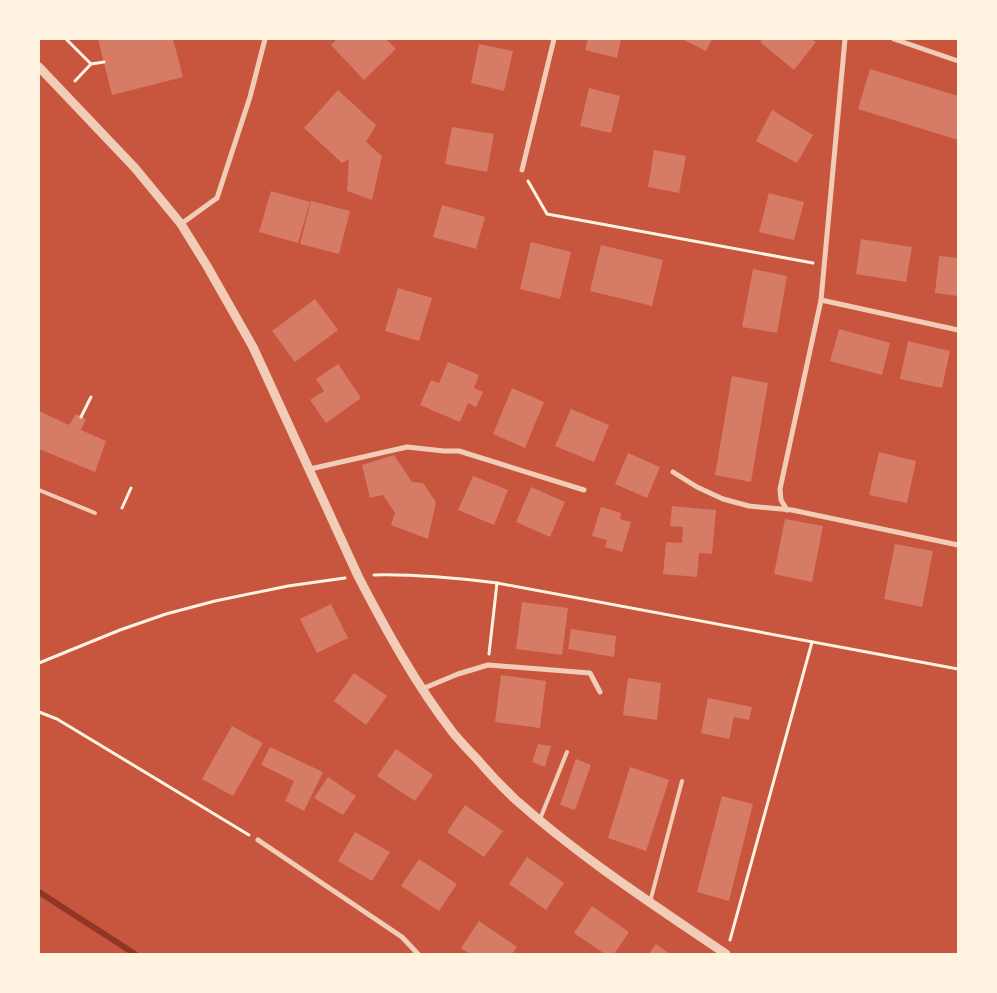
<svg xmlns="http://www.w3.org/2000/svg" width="997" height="993" font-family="Commissioner,sans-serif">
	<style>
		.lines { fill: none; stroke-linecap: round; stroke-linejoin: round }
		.stream { stroke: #8f3625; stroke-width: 6 }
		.building { fill: #d67c66 }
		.path { stroke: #fff3e0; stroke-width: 3 }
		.service { stroke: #f1ccb7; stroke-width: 4 }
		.minor { stroke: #f1ccb7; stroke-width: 5 }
		.tertiary { stroke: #f1ccb7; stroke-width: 9 }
	</style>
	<rect width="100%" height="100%" fill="#c8553d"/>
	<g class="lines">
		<path class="stream" d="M39 892 135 954"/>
	</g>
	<g class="building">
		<path d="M98 39H173L183 77 112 95Z"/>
		<path d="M337 39H386L396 49 364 80 331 45Z"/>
		<path d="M588 39H621L617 58 585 50Z"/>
		<path d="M682 39H712L706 51Z"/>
		<path d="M763 39H811L816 42 794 70 760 42Z"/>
		<path d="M479 44 513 51 504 91 471 83Z"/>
		<path d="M870 69 958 96V140L858 109Z"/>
		<path d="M589 88 620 96 611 133 580 126Z"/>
		<path d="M338 90 376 125 366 142 382 156 372 200 347 191 349 159 342 163 304 128Z"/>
		<path d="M772 110 813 135 797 163 756 141Z"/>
		<path d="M452 127 494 134 487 172 445 164Z"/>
		<path d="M654 150 686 156 679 193 648 187Z"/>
		<path d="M271 191 310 202 298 243 259 232Z"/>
		<path d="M769 193 804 202 794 240 759 232Z"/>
		<path d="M311 201 350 211 339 254 300 244Z"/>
		<path d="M442 205 485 217 476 249 433 237Z"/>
		<path d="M861 239 912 247 906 282 856 274Z"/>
		<path d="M531 242 571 252 560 299 520 289Z"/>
		<path d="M601 245 663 260 652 306 590 291Z"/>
		<path d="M939 256 958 258V296L935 293Z"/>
		<path d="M753 269 787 276 777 333 742 327Z"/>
		<path d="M398 288 432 298 419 341 385 331Z"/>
		<path d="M315 299 338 330 295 362 272 331Z"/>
		<path d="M839 329 890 343 882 375 830 361Z"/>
		<path d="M908 341 950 351 942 388 900 379Z"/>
		<path d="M448 362 479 375 474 388 483 392 476 407 468 403 460 422 420 405 431 380 439 383Z"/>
		<path d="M338 364 361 398 326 423 310 400 324 391 316 379Z"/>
		<path d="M732 376 768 383 751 482 715 475Z"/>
		<path d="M512 388 544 402 525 448 493 434Z"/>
		<path d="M571 409 609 425 594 462 555 446Z"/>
		<path d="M39 411 69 425 76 414 86 419 81 430 106 441 95 472 39 449Z"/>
		<path d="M879 452 916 461 907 503 869 495Z"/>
		<path d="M628 453 660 467 647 498 615 484Z"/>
		<path d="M394 455 412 482 423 483 436 502 428 539 391 525 395 513 383 495 370 498 362 465Z"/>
		<path d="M473 476 508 490 494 525 458 510Z"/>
		<path d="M531 487 565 502 550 537 516 522Z"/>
		<path d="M672 506 716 510 712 554 699 553 697 577 663 574 666 542 682 543 683 527 670 526Z"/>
		<path d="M601 507 621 513 620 519 631 522 622 552 605 547 607 540 592 536Z"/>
		<path d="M785 519 823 526 812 582 774 574Z"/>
		<path d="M895 544 933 551 922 607 884 599Z"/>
		<path d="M522 602 568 608 562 655 516 649Z"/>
		<path d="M331 604 348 638 317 653 300 619Z"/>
		<path d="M571 629 616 636 614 657 568 649Z"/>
		<path d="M354 673 387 696 366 725 334 701Z"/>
		<path d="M501 675 546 681 540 728 495 722Z"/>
		<path d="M628 678 661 683 657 720 623 715Z"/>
		<path d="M708 698 752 707 749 720 734 717 729 739 701 733Z"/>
		<path d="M232 726 263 743 233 796 202 779Z"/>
		<path d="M538 744 551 746 545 767 532 762Z"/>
		<path d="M270 747 323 772 304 811 285 801 294 781 261 765Z"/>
		<path d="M396 749 433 775 415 801 377 776Z"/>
		<path d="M576 759 591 765 575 810 560 805Z"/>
		<path d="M630 767 669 780 646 851 608 838Z"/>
		<path d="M328 777 356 796 343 815 314 798Z"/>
		<path d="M722 796 753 804 729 901 697 892Z"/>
		<path d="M465 805 503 831 484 857 447 832Z"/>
		<path d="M355 832 390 852 372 881 338 861Z"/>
		<path d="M527 857 564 883 546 910 509 884Z"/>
		<path d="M419 859 457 884 439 911 401 886Z"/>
		<path d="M592 906 629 932 614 954H605L574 933Z"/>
		<path d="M479 921 517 947 512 954H470L461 948Z"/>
		<path d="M656 944 670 954H649Z"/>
	</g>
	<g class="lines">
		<g class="path">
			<path d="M66 39 91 64 75 81"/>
			<path d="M91 64 104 62"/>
			<path d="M528 181 547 214 813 263"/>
			<path d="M81 417 91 397"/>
			<path d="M122 508 131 488"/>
			<path d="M374 575C415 574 456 578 497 583L958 669"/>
			<path d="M489 654 497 583"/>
			<path d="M39 663 120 630 166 614 215 601 288 586 345 578"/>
			<path d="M39 712 57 719 249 835"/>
			<path d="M730 940 812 642"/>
		</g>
		<g class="service">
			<path d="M39 490 95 513"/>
			<path d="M540 819 567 752"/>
			<path d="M650 902 682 781"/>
		</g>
		<g class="minor">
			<path d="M894 39 958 61"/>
			<path d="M522 170 554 39"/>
			<path d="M181 224 217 198 250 97 265 39"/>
			<path d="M821 300 958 330"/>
			<path d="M310 469 407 447 444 451H459L584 490"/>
			<path d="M673 472 697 487 723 499 749 506 792 510 958 545"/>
			<path d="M787 510 781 500 780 489 821 300 845 39"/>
			<path d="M422 689 458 674 488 665 590 673 600 692"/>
			<path d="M258 840 402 937 418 954"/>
		</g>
		<path class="tertiary" d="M39 67 135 168 181 224 207 266 253 347 358 576C386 630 416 685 454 734 461 742 469 751 477 759 489 773 502 787 516 800 581 858 654 905 726 954"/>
	</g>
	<rect width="997" height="993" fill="none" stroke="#fff3e0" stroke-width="80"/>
</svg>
